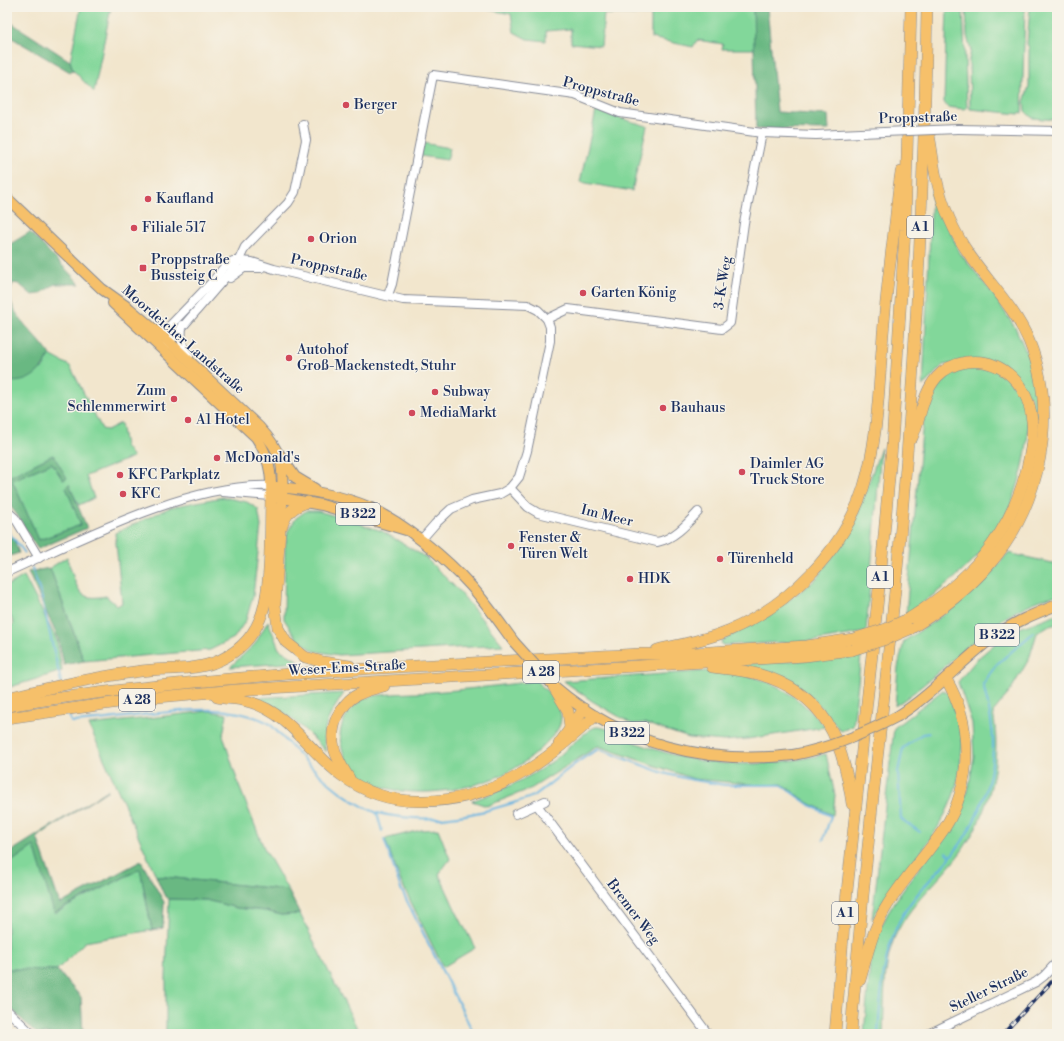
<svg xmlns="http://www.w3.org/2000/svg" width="1064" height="1041" font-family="'Libre Bodoni',serif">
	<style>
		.green { fill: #82d79a; stroke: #4e837c }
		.forest { fill: #69b882; stroke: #427470 }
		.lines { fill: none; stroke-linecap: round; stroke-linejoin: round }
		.stream { stroke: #67b5e1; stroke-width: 2 }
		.minor-casing { stroke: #868a96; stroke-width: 10 }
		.major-casing { stroke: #868a96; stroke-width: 12 }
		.highway-casing { stroke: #868a96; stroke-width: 12 }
		.minor { stroke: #fff; stroke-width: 8 }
		.major { stroke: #f6c06b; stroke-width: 10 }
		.highway { stroke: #f6c06b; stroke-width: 11 }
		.rail-casing { stroke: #1b2f5e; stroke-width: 3.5 }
		.rail { stroke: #f7f3e8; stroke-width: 2; stroke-dasharray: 6; stroke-linecap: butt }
		.minor-bridge-casing { stroke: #868a96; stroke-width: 10; stroke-linecap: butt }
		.major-bridge-casing { stroke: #868a96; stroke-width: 12; stroke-linecap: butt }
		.highway-bridge-casing { stroke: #868a96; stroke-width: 12; stroke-linecap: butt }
		.minor-bridge { stroke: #fff; stroke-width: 8 }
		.major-bridge { stroke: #f6c06b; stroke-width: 10 }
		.highway-bridge { stroke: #f6c06b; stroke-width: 11 }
		.poi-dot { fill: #d1495b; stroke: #f7f3e8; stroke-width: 1.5 }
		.labels { text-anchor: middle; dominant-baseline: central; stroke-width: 3; stroke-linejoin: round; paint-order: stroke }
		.shield { fill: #f7f3e8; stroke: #5d6a87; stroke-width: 1 }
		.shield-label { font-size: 13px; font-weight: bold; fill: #1b2f5e }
		.street-label { font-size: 14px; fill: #1b2f5e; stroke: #f7f3e8 }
		.poi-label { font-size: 14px; fill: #1b2f5e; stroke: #f7f3e8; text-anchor: start }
	</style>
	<rect width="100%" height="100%" fill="#f7f3e8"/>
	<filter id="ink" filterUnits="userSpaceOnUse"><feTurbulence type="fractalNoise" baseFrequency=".025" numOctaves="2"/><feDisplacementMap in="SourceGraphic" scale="8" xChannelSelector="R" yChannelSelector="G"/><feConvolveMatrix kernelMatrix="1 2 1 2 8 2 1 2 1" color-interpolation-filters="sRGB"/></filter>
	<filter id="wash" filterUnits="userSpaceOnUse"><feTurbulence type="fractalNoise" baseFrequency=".012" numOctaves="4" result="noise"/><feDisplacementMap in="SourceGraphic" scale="16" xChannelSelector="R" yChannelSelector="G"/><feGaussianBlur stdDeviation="0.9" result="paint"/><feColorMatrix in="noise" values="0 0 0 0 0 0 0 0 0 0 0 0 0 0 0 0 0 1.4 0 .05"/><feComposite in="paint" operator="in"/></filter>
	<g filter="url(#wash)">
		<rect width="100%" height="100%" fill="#f2e6cd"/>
		<g class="green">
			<path d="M81 7H111L94 92 73 70 70 61Z"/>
			<path d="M474 7H753L755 49H722L723 44 697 40 693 47 651 38V15L604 14 601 46 571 43V29L546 31V41L527 39 514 32 511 14Z"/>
			<path d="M947 7H963L967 108 963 109 947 107 944 102Z"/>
			<path d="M966 7H1025L1022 113 1019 114 970 109 969 59 971 51 967 36Z"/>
			<path d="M1030 7H1057V120L1032 118 1025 111 1024 102 1029 86V48L1027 44Z"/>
			<path d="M596 111 647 126 632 191 580 182Z"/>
			<path d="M423 143 450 148 447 160 421 156Z"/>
			<path d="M932 191 960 253 993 294 1016 329 1032 365 1038 417H1034L1031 397 993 360 943 365 923 386Z"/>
			<path d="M50 355 70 366 102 429 107 430 121 423 125 446 133 457 86 476 94 498 79 505 68 485 66 487 81 525 39 540 12 480 52 463 63 480 66 478 53 455 7 478V381L43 368Z"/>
			<path d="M965 365C973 366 982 365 989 367 998 369 1008 378 1013 385 1016 389 1022 394 1024 400 1036 430 1019 492 1004 520 981 560 944 589 906 614L922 431C925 411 928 389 945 375 950 371 959 369 965 365Z"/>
			<path d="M881 448 866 632 813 641 722 645 721 641 771 614 815 580 852 530Z"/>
			<path d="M223 497 247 502 258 509 261 526 253 596 246 620 234 638 210 650 84 661 50 568 67 557C70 566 76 591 84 595 90 599 100 597 106 596L117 606 122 603 115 533 171 507Z"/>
			<path d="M306 511H318L342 518 382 531 425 557 459 591 503 645 339 655 314 651 297 639 284 619 285 546 288 531 296 518Z"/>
			<path d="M1008 553 1057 564V595C990 611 950 670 895 706L898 667 904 641C944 616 979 590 1008 553Z"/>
			<path d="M24 576 57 640 62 671 7 688V628L14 624 7 608V586Z"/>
			<path d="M1057 614V624L1046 627 1037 633 1029 659 1009 693 993 712C1002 762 990 811 961 852 940 881 914 899 897 932 882 962 885 1002 883 1034H864L870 966 877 935 891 907 953 821 968 791 974 757 972 723 958 682 977 659 1009 632Z"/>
			<path d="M268 621 279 649 300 662 230 667 255 644Z"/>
			<path d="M861 656 853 726 841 731C833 723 826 713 819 705 792 675 766 670 729 665Z"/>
			<path d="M707 671C761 673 790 686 825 727L747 739 724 741 689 738 644 723 632 724 592 701 564 681Z"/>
			<path d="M536 681C547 691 560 701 561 717 561 729 554 734 547 742 535 755 519 767 504 774 463 793 397 802 358 776 349 770 345 758 342 748 336 730 345 713 360 701 371 692 415 694 431 692 466 690 501 685 536 681Z"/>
			<path d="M943 690 949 694C953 708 960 723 962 738 963 744 962 750 961 756 959 822 904 867 872 919L894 728Z"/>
			<path d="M344 693C331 714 320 725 326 752 306 729 285 710 257 698Z"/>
			<path d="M209 711 227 714 223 735 239 786 264 848 288 890 156 876 89 725Z"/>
			<path d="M596 727C609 727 617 735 629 740 641 745 654 749 667 753 720 769 772 766 826 754L835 795 833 815 809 803 782 784 761 785 694 779 598 746 532 788 487 806 472 801C499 791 526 780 550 763 561 756 586 729 596 727Z"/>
			<path d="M438 829 450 859 439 874 455 909 475 948 443 967 401 882 385 839 421 830Z"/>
			<path d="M34 845 55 913 140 869 152 930 85 942 57 970 7 969V865Z"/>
			<path d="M169 899 206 900 237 908 266 911 281 915 300 914 360 1034H166V978Z"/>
		</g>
		<g class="forest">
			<path d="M753 7H767L777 112 828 115 829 130 756 129Z"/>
			<path d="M7 20 70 61 73 70 70 72 7 35Z"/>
			<path d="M30 232 80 284H55L40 294 32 295 19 284 13 283C0 310 37 333 50 355 41 372 28 385 7 381V246Z"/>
			<path d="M53 455 67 478 63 480 52 463 12 480 39 540 81 525 66 487 69 484 87 528 38 549C26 534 21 516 7 503V478Z"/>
			<path d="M13 537 19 553 7 557V539Z"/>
			<path d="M50 568 84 661 64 665 58 638 28 572Z"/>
			<path d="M108 790 37 837 60 904 141 861 164 902 163 928 152 930 140 869 54 913 34 846 7 865V854Z"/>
			<path d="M156 876 288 890 300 914 281 915 266 911 237 908 206 900 169 899 164 895Z"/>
			<path d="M7 969 57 970 81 997 83 1034H37L7 1005Z"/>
		</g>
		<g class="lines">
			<g class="stream">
				<path d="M7 530 25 553"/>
				<path d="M32 568 41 595 61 682"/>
				<path d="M69 714 71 722C94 721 117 718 141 715 184 710 229 703 269 723 302 757 333 795 377 813L382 831"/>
				<path d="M377 813C421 823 463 819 506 805 515 802 526 800 535 795 555 781 577 759 599 749L663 773 693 780 725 785H781L808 804 831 816 823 840"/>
				<path d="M920 832 901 819 898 772 903 748 922 734 929 733"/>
				<path d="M384 839 401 889 474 1034"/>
				<path d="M946 852 951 856"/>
				<path d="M878 1034C881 996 882 956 899 922 912 896 934 877 952 855 976 826 994 782 993 743 993 723 988 703 983 684L996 665 1033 633"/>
			</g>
		</g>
	</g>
	<g filter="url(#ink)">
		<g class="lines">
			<defs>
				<g id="minor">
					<path d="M958 129 1057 131"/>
					<path d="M230 278 244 268H261"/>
					<path d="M388 295 392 284 433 75 575 95 620 113 762 133 816 135 884 132"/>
					<path d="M182 325C181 338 181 347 189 356"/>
					<path d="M157 339 213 281 225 266 233 261H240L252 262 274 269 403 300 528 305 538 310 547 319 568 309 722 329 730 323 744 223 762 133"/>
					<path d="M166 346 237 264 245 247 288 203 295 192 306 140 303 124"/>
					<path d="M510 488 528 507 538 513 657 542C674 539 687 524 698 512"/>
					<path d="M223 492 271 496"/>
					<path d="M7 511 15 518 39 558"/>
					<path d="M421 540 435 524 451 509 472 500 500 494 510 488 519 477 527 451 550 341V327L547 319"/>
					<path d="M7 572C81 539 190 482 272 486"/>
					<path d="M537 805 708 1034"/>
					<path d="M516 814 545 801"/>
					<path d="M7 1010 32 1034"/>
					<path d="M928 1034 1036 982 1044 976 1057 962"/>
				</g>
				<g id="major">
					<path d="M7 198 102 289 130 309 169 342 259 427C282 452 284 463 282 497"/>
					<path d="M113 303 256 437C269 456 272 474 271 496L322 505 406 530"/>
					<path d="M280 455 295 477 315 489"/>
					<path d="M276 487C305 489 344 496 371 508 405 524 446 558 471 586 487 604 500 623 514 642"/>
					<path d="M555 687C622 745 707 765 793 755"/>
					<path d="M898 716C933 694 959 663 992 638 1012 623 1034 614 1057 605"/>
				</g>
				<g id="highway">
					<path d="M282 497 275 605 278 628 286 642 305 657 323 662 350 666"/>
					<path d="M282 526C286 512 295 506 308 502"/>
					<path d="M910 618C968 581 1008 539 1026 472 1030 456 1034 437 1032 421 1029 386 1003 357 966 362 955 364 944 369 937 377 922 394 921 418 912 438"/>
					<path d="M910 629C940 611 966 592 989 565 1041 505 1059 415 1029 341 1015 308 989 283 969 254 953 231 942 204 936 177 933 163 932 149 929 135"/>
					<path d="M657 650C682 644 707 640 730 630 789 605 843 551 863 489 876 448 878 404 881 361 884 315 889 269 895 223 897 206 898 189 901 172"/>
					<path d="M712 667C727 669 743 670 758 674 826 693 843 741 852 804"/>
					<path d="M552 684 568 711 570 728"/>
					<path d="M217 697C228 699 239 698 250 702 291 714 309 752 341 775 365 793 393 802 423 801 495 801 545 763 595 716"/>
					<path d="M7 698C51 687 95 677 141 671 164 668 190 671 213 663 234 655 251 641 260 619 272 591 270 528 271 496"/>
					<path d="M7 706C216 672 428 666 639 654H678L807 646 853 639"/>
					<path d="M7 718 147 698 237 690 805 656 852 650"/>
					<path d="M559 744 584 709"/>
					<path d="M349 778C336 758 327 741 337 717 341 710 345 703 352 698 362 691 373 689 384 686"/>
					<path d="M860 980C867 956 872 931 885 909 902 880 926 856 944 829 973 784 973 724 946 679"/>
					<path d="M835 1034 846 901 881 569 892 445 905 230 911 7"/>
					<path d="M851 1034C862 879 882 725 897 570 915 383 924 195 927 7"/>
				</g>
			</defs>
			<use href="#minor" class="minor-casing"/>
			<use href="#major" class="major-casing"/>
			<use href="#highway" class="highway-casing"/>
			<use href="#minor" class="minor"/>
			<use href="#major" class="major"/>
			<use href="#highway" class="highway"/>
			<defs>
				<path id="rail" d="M1003 1034 1057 976"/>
			</defs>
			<use href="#rail" class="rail-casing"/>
			<use href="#rail" class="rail"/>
			<defs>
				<path id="minor-bridge" d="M884 132 958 129"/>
				<g id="major-bridge">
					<path d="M514 642 552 684"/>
					<path d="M793 755C831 748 864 734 898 716"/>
				</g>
				<g id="highway-bridge">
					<path d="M853 639 886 629 910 618"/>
					<path d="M852 650 889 638 910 629"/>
				</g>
			</defs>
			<use href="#minor-bridge" class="minor-bridge-casing"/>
			<use href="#major-bridge" class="major-bridge-casing"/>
			<use href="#highway-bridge" class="highway-bridge-casing"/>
			<use href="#minor-bridge" class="minor-bridge"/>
			<use href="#major-bridge" class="major-bridge"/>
			<use href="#highway-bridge" class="highway-bridge"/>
		</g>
	</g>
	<g class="poi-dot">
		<circle cx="346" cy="105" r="4"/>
		<circle cx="148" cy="199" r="4"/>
		<circle cx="134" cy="228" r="4"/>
		<circle cx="311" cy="239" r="4"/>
		<rect x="139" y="264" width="8" height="8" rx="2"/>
		<circle cx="583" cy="293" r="4"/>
		<circle cx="289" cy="358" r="4"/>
		<circle cx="435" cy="392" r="4"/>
		<circle cx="174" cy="399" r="4"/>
		<circle cx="663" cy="408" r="4"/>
		<circle cx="412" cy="413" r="4"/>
		<circle cx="188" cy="420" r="4"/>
		<circle cx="217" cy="458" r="4"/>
		<circle cx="742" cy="472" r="4"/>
		<circle cx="120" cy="475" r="4"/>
		<circle cx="123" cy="494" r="4"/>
		<circle cx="511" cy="546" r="4"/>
		<circle cx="720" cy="559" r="4"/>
		<circle cx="630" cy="579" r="4"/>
	</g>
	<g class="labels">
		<g class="shield">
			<rect x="907" y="216" width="26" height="22" rx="3"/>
			<rect x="336" y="503" width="44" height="22" rx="3"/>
			<rect x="867" y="566" width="26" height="22" rx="3"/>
			<rect x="975" y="624" width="44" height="22" rx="3"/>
			<rect x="523" y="661" width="36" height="22" rx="3"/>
			<rect x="119" y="689" width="36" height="22" rx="3"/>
			<rect x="605" y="722" width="44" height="22" rx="3"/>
			<rect x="832" y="902" width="26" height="22" rx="3"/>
		</g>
		<g class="shield-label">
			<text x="920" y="227">A 1</text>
			<text x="358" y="514">B 322</text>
			<text x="880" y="577">A 1</text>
			<text x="997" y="635">B 322</text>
			<text x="541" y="672">A 28</text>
			<text x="137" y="700">A 28</text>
			<text x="627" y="733">B 322</text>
			<text x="845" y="913">A 1</text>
		</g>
		<g class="street-label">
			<text transform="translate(601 92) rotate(15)">Proppstraße</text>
			<text transform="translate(918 118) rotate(-2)">Proppstraße</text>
			<text transform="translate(329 268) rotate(13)">Proppstraße</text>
			<text transform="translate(723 283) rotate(-81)">3-K-Weg</text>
			<text transform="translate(183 340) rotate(41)">Moordeicher Landstraße</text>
			<text transform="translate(607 516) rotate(14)">Im Meer</text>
			<text transform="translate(347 668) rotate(-3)">Weser-Ems-Straße</text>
			<text transform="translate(633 912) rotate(53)">Bremer Weg</text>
			<text transform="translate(989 990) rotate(-26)">Steller Straße</text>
		</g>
		<g class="poi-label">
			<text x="354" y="105">Berger</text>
			<text x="156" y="199">Kaufland</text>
			<text x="142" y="228">Filiale 517</text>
			<text x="319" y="239">Orion</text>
			<text x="151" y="260">Proppstraße<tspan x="151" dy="16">Bussteig C</tspan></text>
			<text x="591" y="293">Garten König</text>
			<text x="297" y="350">Autohof<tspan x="297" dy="16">Groß-Mackenstedt, Stuhr</tspan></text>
			<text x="166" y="391" text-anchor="end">Zum<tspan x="166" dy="16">Schlemmerwirt</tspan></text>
			<text x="443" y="392">Subway</text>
			<text x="671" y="408">Bauhaus</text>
			<text x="420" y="413">MediaMarkt</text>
			<text x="196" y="420">A1 Hotel</text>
			<text x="225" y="458">McDonald's</text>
			<text x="750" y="464">Daimler AG<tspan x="750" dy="16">Truck Store</tspan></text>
			<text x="128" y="475">KFC Parkplatz</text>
			<text x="131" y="494">KFC</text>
			<text x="519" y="538">Fenster &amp;<tspan x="519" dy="16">Türen Welt</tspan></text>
			<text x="728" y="559">Türenheld</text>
			<text x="638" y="579">HDK</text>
		</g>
	</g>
	<rect width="1064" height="1041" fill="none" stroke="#f7f3e8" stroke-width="24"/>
</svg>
